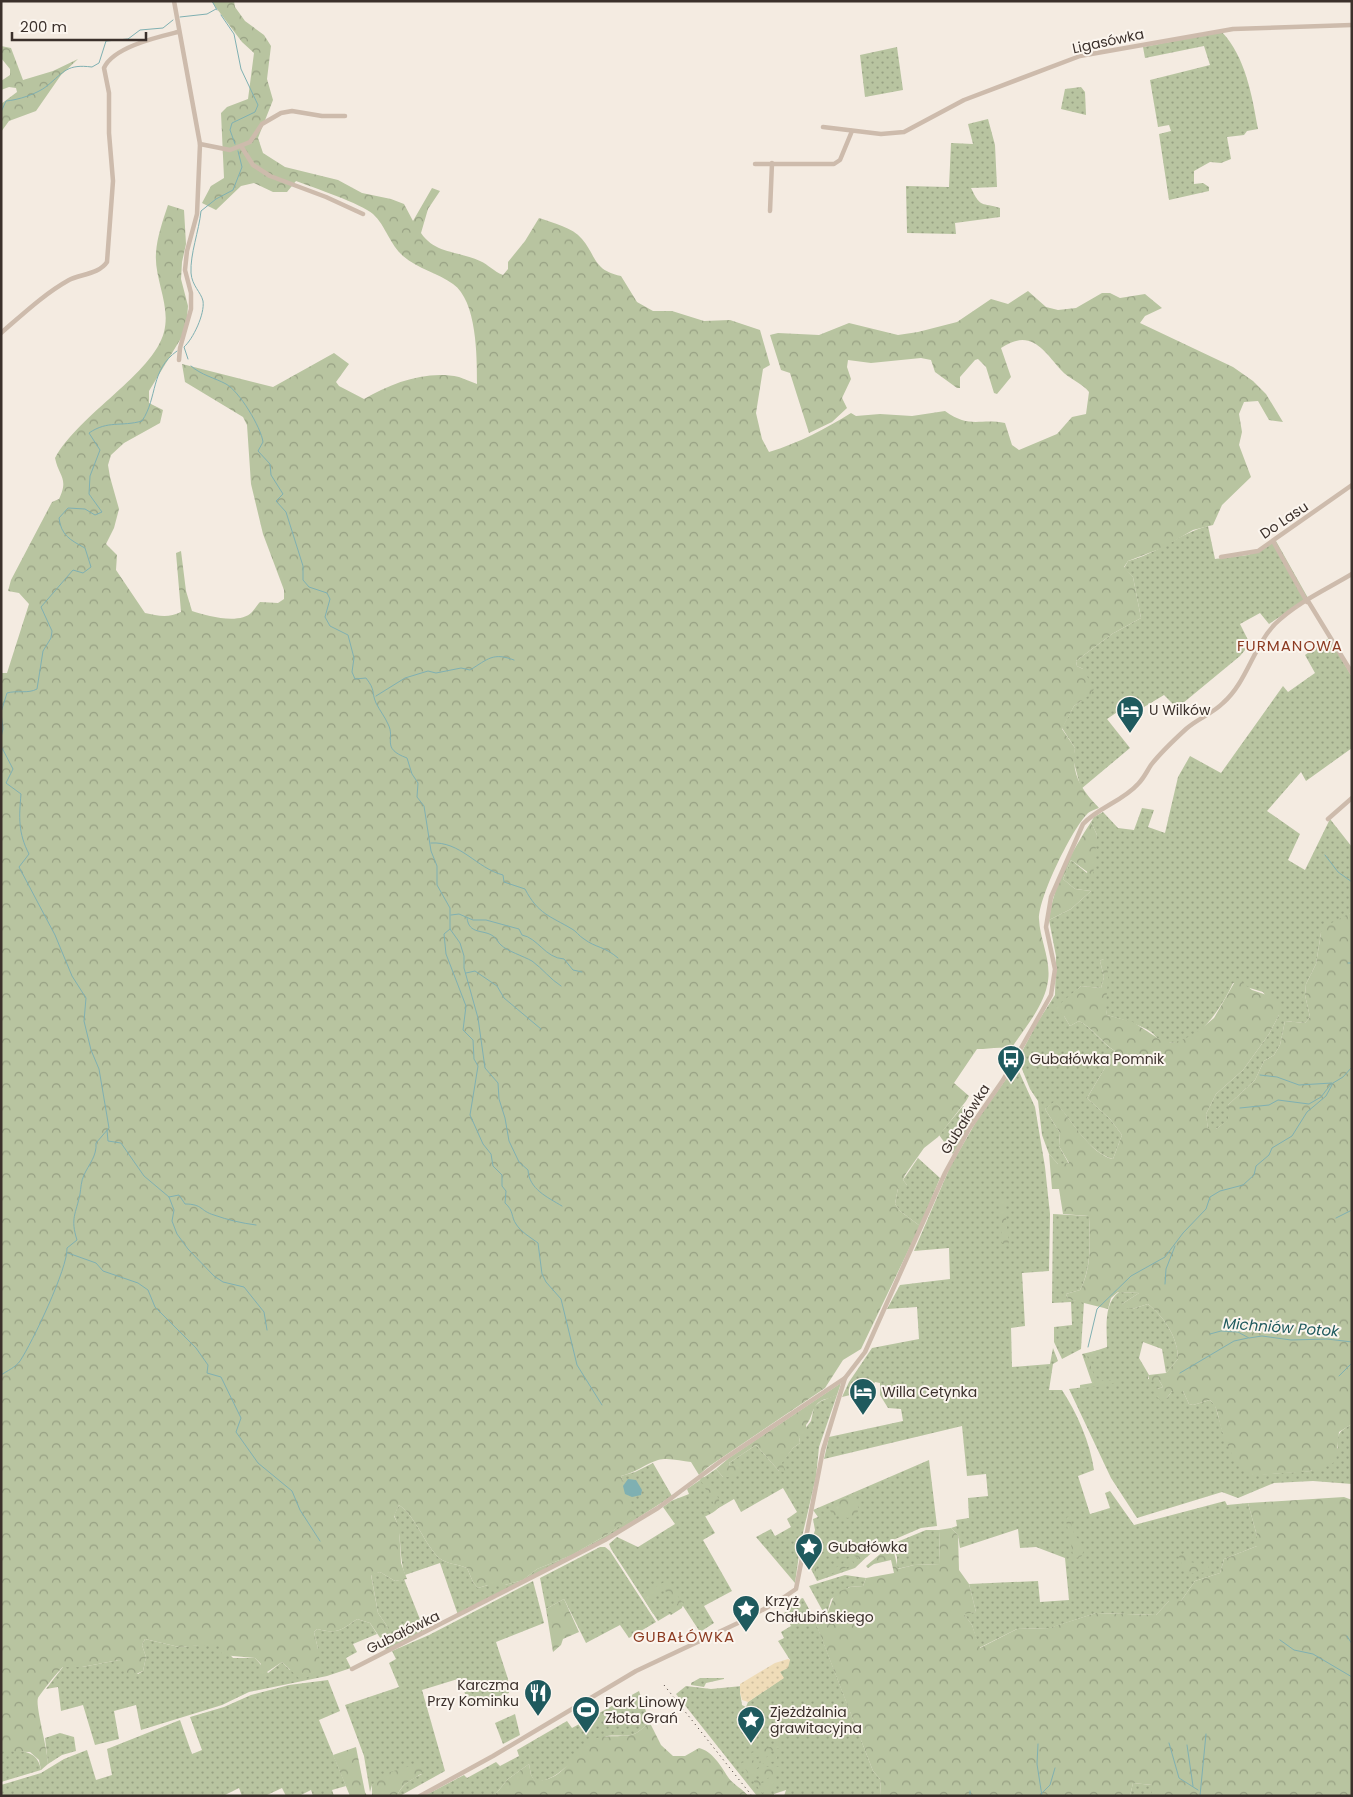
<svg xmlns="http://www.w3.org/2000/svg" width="1353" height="1797" font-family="Poppins,sans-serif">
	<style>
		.grass { fill: url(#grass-dots) }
		.forest { fill: url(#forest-crowns) }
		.sand { fill: url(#sand-dots) }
		.water { fill: #7fb0b2 }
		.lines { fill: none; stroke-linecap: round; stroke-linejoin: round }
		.stream { stroke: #7fb0b2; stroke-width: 1 }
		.minor { stroke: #cdbbac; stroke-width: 4.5 }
		.rail { stroke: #3b302b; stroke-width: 1; stroke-dasharray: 1 4; stroke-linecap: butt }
		.labels { text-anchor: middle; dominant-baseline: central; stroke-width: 4; stroke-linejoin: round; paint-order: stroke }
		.street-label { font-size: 14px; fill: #3b302b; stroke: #fbf5ee }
		.poi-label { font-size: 14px; fill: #3b302b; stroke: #fbf5ee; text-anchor: start }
		.neighbourhood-label { font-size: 15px; letter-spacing: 1px; fill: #8c3b22; stroke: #fbf5ee }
		.water-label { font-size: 15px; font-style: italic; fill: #1f5a5e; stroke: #fbf5ee }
	</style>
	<defs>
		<pattern id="grass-dots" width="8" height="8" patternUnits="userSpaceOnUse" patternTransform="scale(1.25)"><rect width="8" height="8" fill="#b8c4a0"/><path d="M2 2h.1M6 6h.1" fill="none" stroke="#97a083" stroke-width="1.8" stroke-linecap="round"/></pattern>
		<pattern id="forest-crowns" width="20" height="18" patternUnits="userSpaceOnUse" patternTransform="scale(1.25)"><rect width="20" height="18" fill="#b8c4a0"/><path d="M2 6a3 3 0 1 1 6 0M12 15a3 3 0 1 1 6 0" fill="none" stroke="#97a083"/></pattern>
		<pattern id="sand-dots" width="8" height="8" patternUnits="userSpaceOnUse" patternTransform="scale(1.25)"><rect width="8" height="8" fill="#efdcb8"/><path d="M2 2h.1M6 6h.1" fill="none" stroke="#cebd9e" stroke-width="1.8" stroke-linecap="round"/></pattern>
	</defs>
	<rect width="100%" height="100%" fill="#f4ebe1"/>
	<g class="grass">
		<path d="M1222 32C1246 58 1252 96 1258 129L1247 131 1244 135 1227 137 1231 159 1221 163 1210 162 1194 171V184L1203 183 1209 187V191L1169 200 1159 134 1171 131 1169 125 1158 127 1150 80 1210 65 1204 46 1145 58 1143 47Z"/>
		<path d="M897 47 903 90 865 97 860 55Z"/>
		<path d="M1081 87 1085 92 1086 115 1061 109 1065 89Z"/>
		<path d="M988 119 995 145 997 187 971 188C981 209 982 202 1000 208V217L955 223 956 234 907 233 906 186 949 187 951 143 973 144 968 124Z"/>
		<path d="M1208 526 1215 559 1248 555 1276 541 1308 598 1269 624 1260 613 1240 624 1250 644 1240 656 1177 708 1164 695 1139 710 1132 702 1107 719 1130 748 1081 789 1073 759 1075 748 1062 728 1074 706 1081 701 1083 669 1077 666 1076 661 1112 634 1141 618 1133 577 1124 568 1128 561C1157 554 1180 533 1208 526Z"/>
		<path d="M1329 638 1352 677V748L1306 781 1301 772 1267 811 1300 834 1288 860 1305 870 1330 819 1352 847V912L1321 933 1316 964 1306 984 1305 995 1310 1017 1305 1023 1285 1021 1280 1045 1274 1055 1264 1061 1255 1080 1228 1105 1229 1120 1216 1129 1208 1130 1206 1114 1216 1094 1243 1070 1269 1034 1279 1015 1263 992 1233 983C1222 1007 1193 1055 1160 1040 1156 1038 1154 1034 1151 1032 1139 1024 1121 1019 1107 1015 1102 994 1112 981 1103 959L1100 961 1104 977 1101 988 1081 986 1064 1002V1016L1070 1026 1079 1021C1093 1028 1101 1043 1115 1051L1087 1098 1110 1119 1122 1135 1113 1159C1088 1152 1072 1120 1055 1102L1045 1109 1060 1133 1059 1146 1069 1164H1058L1049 1154 1042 1135 1038 1101 1030 1089 1018 1059 1037 1023 1055 995 1056 956 1049 920 1071 909 1091 891 1075 889 1063 879 1071 860 1087 873 1097 835 1091 822 1094 817 1103 812 1118 828 1134 830 1142 808 1154 810 1148 827 1165 833 1178 777 1190 756 1221 773 1283 686 1288 692 1315 673 1305 655Z"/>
		<path d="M1016 1065 1035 1107 1045 1167 1050 1214 1049 1271 1022 1273 1025 1326 1011 1328 1012 1367 1050 1364 1053 1348 1058 1361 1053 1364 1049 1390H1062C1077 1413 1090 1442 1094 1470L1078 1476 1090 1514 1110 1508 1105 1493 1110 1491 1134 1525 1225 1501 1227 1505 1248 1503 1257 1536V1546L1224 1559 1220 1573 1195 1581 1181 1601H1169L1156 1615 1096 1613 1050 1628 1017 1629 979 1648 972 1625 963 1613 976 1612 969 1584 1038 1581 1040 1602 1069 1600 1065 1558 1036 1547 1020 1548 1018 1529 960 1548 958 1535 951 1528 957 1526 956 1520 969 1518 968 1498 988 1496 986 1474 967 1476 962 1426 824 1459 829 1437 903 1421 901 1409 888 1408 880 1395V1383L875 1382 871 1390 842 1397 849 1382 872 1348 919 1339 917 1307 887 1309 900 1285 950 1279 949 1248 914 1251 950 1167 977 1120Z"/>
		<path d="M963 1106 975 1116 953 1154 939 1135Z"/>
		<path d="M918 1158 940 1178 920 1226 900 1211 895 1204 898 1188 907 1185 903 1180Z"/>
		<path d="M1053 1214 1089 1216C1090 1240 1092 1267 1080 1290L1066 1294 1068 1299 1084 1302 1081 1349 1062 1359 1054 1342V1327L1072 1325 1071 1302 1052 1303Z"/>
		<path d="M1119 1292 1139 1293 1122 1304 1132 1309 1148 1304C1164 1317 1178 1337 1178 1359L1166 1373 1162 1349 1143 1342 1139 1358 1149 1375 1148 1379 1159 1380 1163 1387 1157 1389 1167 1398 1172 1391H1183L1189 1404 1193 1405 1210 1400 1215 1405 1223 1433 1253 1475 1311 1471 1338 1448C1336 1433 1340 1431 1352 1424V1484L1313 1481 1274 1483 1238 1498 1222 1492 1137 1518 1111 1478 1069 1389 1094 1386 1083 1355 1107 1347C1107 1329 1103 1304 1119 1292Z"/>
		<path d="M837 1395 819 1447 816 1477 801 1541 795 1583 756 1537 771 1529 775 1536 791 1527 787 1519 797 1512 783 1488 741 1512 734 1499 705 1516 715 1533 703 1540 732 1591 704 1606 714 1623 700 1632 683 1606 658 1621 611 1549 609 1544 617 1537 638 1547 675 1524 663 1507 671 1501 689 1494 687 1489 716 1469 723 1477 730 1466 729 1463 756 1445 779 1471H785L781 1463 793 1448 800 1443 799 1437 811 1421 814 1407 821 1401Z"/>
		<path d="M929 1460 937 1526 921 1528 879 1546 870 1543 874 1550 855 1568 817 1581 806 1559 815 1530 813 1519 818 1517 813 1510Z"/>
		<path d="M653 1463 672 1496 605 1539 458 1615 440 1563 405 1575C398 1554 403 1535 394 1515L399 1505C416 1517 424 1543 438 1557 445 1564 458 1564 467 1568L473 1582 478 1588 488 1585H505L523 1580 537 1569 572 1555 608 1534 635 1515 621 1476 635 1472Z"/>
		<path d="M926 1530H939L940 1564 914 1565 897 1569V1557L892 1544Z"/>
		<path d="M600 1547H605L610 1551 656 1622 629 1638 620 1625 586 1643 564 1599 546 1609 540 1578Z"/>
		<path d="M380 1572 395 1581 404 1579 425 1632 386 1651 383 1642 390 1639 387 1626 378 1613 371 1574Z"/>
		<path d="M845 1575 866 1578 863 1586 849 1587 831 1599 826 1617 809 1586Z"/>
		<path d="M533 1581 544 1623 496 1642 508 1679 509 1693 468 1706 461 1678 422 1690 445 1771 400 1796H397C402 1784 410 1780 422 1774L372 1785 370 1792 364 1756 345 1705 399 1687 389 1663 396 1659 392 1651 429 1635Z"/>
		<path d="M803 1598 814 1618 873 1771 880 1779 881 1796H784L786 1790 774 1794V1796H757L676 1694 686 1686 711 1689 742 1686 740 1692 742 1705 746 1707 748 1702 783 1678 780 1672 790 1660 778 1641 784 1638 781 1632 791 1626 784 1613 790 1609 787 1603Z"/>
		<path d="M357 1619 370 1623 377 1634 353 1644 357 1652 346 1658 351 1668 327 1676 249 1692 222 1705 141 1730 136 1705 114 1711 119 1739 95 1745 83 1705 61 1711 58 1687 46 1689 63 1667H82L119 1660 138 1674 143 1671 146 1657 142 1645 145 1639 179 1647 219 1643 233 1658H255L268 1673 282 1662 290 1670 318 1649 314 1632 317 1629C338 1634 340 1631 357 1619Z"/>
		<path d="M700 1678H724V1679L706 1683 704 1687 691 1685V1683Z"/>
		<path d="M328 1680 340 1711 319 1720 346 1786 332 1790 334 1796H313L311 1790 299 1796H286L282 1788 265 1796H242L239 1788 223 1796H1V1785L41 1773 64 1759 87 1750 96 1780 112 1775 107 1749 180 1720 192 1754 202 1750 190 1717 224 1707 251 1695 289 1685Z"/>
		<path d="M639 1691 650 1723C643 1726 640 1733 631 1735 623 1737 612 1734 604 1737 576 1746 568 1779 535 1782L531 1775 529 1764 508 1779 494 1796H424L464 1775 467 1778 496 1762 500 1766 519 1756 517 1750 567 1721 572 1728Z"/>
		<path d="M515 1714 520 1735 503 1744 495 1723Z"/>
		<path d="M60 1733 74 1737 76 1751 62 1755 48 1764 45 1738Z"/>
		<path d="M13 1750C28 1752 38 1753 41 1770L1 1782V1751Z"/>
		<path d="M1133 1783 1152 1785V1796H1130Z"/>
	</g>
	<g class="forest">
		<path d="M211 1H234L235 7 245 21 264 35 271 46 267 79 273 100 258 138 263 153 285 167 338 180 362 193 391 199 404 204 413 221 432 188 440 191 428 209 421 233C435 254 459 251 480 261 489 265 493 271 503 275L508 269V262L525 241 539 218C553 223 572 227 582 239 597 257 593 270 621 276L637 302 653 311H672L704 321 730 320 760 330 770 365 763 369 756 413 762 439 769 452C799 443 825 429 851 413L856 416 880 414 912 416 945 411C970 429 979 418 1005 423L1012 445 1019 450 1057 434 1072 417 1086 414 1089 392C1082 383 1069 379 1061 370 1043 350 1031 328 1001 348L1011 377 997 394 994 393 986 367 978 359 975 360 960 377V388H957L935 372 931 360 921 358 871 363 848 360 847 367 851 379 842 398 847 408 832 422 809 433 790 373 781 370 770 335 778 333 819 335 849 323 898 335 918 332 957 322 991 299 1008 304 1028 291 1046 307 1058 310 1076 308 1102 293H1110L1120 298 1145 294 1162 308 1145 316 1140 323 1233 367 1253 381 1266 394 1283 422 1269 420 1258 401 1244 402 1239 414 1242 432 1239 445 1251 477 1222 505 1213 525 1193 530 1162 548 1128 561 1124 567 1133 577 1141 618 1112 634 1076 661 1077 666 1083 669 1094 689 1091 694 1074 706 1062 729 1075 748C1071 775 1081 789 1099 808 1095 809 1091 811 1088 813 1072 829 1039 896 1039 919 1040 942 1053 963 1047 986 1042 1009 1023 1030 1011 1049 999 1046 989 1049 977 1049L954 1083 969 1096 966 1101 938 1137 924 1148 905 1175 903 1180 907 1185 906 1188H898L895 1204 900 1211 920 1226 861 1349 843 1360 825 1388 708 1467 699 1475 691 1462C681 1461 668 1457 658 1460 645 1464 635 1473 621 1476L636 1515 608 1534 572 1555 537 1569 523 1580 505 1585H488L478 1588 473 1582 467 1568C458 1564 445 1564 438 1557 424 1543 416 1517 399 1505L394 1516 399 1527 401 1563 407 1579 395 1581 380 1572 371 1575 378 1613 387 1626 391 1639 383 1642 370 1623 357 1619C340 1631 338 1634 317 1629L314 1632 318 1649 321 1671 301 1680 282 1662 261 1676V1664L255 1658 222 1655 219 1644 179 1647 145 1639 142 1645 146 1657 143 1671 129 1677 119 1660 82 1667H63C59 1670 40 1694 38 1698 35 1706 48 1750 48 1764L41 1770 39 1760 30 1752 1 1751V673H7L29 604 19 593 8 591 11 580 52 502 59 499C69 478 59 477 55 458 79 414 153 374 164 332 171 305 154 279 156 253 157 237 163 220 168 205L184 210 186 244 182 262 181 279 188 306 187 318 183 335 149 391V403L163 410 160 423 124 443 111 455 108 465 110 477 119 509 114 528 106 544 117 555 116 570 145 613C158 616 169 618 181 612L176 553 181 551 186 591 192 611C207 616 240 625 252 612 255 609 257 605 260 602L278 603 284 599V590L263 534 251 484 247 425 243 417 185 382 182 364 273 387 334 353 349 364 336 382 339 386 364 399C392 383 426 370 459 377 465 379 471 382 477 384 477 356 477 301 453 284 438 273 418 269 403 256 390 245 386 226 373 214 362 204 312 187 296 181L287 192H273L254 183 241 186 216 210 202 203 211 186 224 178 221 113 227 107 248 99 254 53 242 42Z"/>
		<path d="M1 46 11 48 23 80 53 71 78 59 61 75 36 111 9 121 1 132V104L17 92 16 88 9 87 1 90V81L10 75V69L1 58Z"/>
		<path d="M1091 822 1097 835 1093 876 1071 860 1063 879 1075 889 1091 891 1071 909 1049 920C1054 883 1071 853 1091 822Z"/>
		<path d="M1352 912V1424L1339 1432 1336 1461C1321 1472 1303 1472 1284 1473 1275 1473 1263 1476 1253 1475 1237 1472 1224 1439 1220 1424 1218 1415 1217 1406 1210 1400L1193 1405 1189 1404 1183 1391H1172L1167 1398 1161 1401 1155 1395 1157 1389 1163 1387 1159 1380 1149 1382V1375L1166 1373 1178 1359C1178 1337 1164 1317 1148 1304L1132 1309 1124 1308 1122 1304 1139 1293 1118 1292 1111 1298 1108 1309 1068 1299 1066 1294 1080 1290C1092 1268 1090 1240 1089 1216L1063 1214 1059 1189H1052L1049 1154 1058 1164 1069 1163 1059 1146 1060 1133 1045 1109 1055 1101C1070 1118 1091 1155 1113 1159L1122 1135 1110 1119 1087 1098 1115 1051C1102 1043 1093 1028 1079 1021L1070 1026 1064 1016 1055 1008 1081 986 1101 988 1104 977 1100 961 1103 959C1114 973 1103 997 1107 1015L1133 1022 1159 1039 1172 1043 1182 1040 1196 1033 1214 1018 1237 978 1252 990 1273 997 1279 1006V1015L1269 1034 1243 1070 1216 1094 1206 1114 1208 1129H1216L1228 1120V1105L1255 1080 1264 1061 1274 1055 1280 1045 1285 1021 1305 1023 1310 1017 1305 995 1306 984 1316 964 1321 933 1324 927Z"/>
		<path d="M1000 1201H1004L1009 1244H1002Z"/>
		<path d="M1099 1350V1353L1087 1356 1094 1375 1099 1380H1121L1106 1386 1080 1388V1385L1092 1383 1082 1354Z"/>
		<path d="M841 1383 837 1395C831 1399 823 1398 818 1403 811 1410 812 1419 806 1425L807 1432 799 1437 800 1443 793 1448 782 1463 786 1472 779 1471 756 1445 729 1463 730 1466 738 1464 741 1468 733 1477H723L716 1469 729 1458Z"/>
		<path d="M703 1477 706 1478C716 1498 732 1505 704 1517L702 1513 709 1511 714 1504 700 1479Z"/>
		<path d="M848 1497 856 1502 859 1509 856 1515 848 1518 832 1515 830 1510 836 1501Z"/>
		<path d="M1344 1497 1352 1500V1796H1152V1785L1133 1783 1130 1796H881L880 1779 873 1771 816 1624 826 1617 835 1593 850 1587 863 1586 866 1578 894 1573 891 1560 874 1564 868 1568 866 1566 892 1544 898 1569 914 1565 940 1564 939 1530 951 1528 958 1535 959 1570 969 1584 976 1612 964 1614 972 1625 980 1648 1017 1629 1049 1628 1096 1613 1156 1615 1169 1601H1181L1195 1581 1220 1573 1224 1559 1257 1546V1536L1248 1503Z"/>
		<path d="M1068 1516C1072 1521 1071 1527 1074 1533 1079 1542 1086 1544 1082 1556L1077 1558 1073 1555 1066 1520Z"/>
		<path d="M855 1539H868L874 1550 867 1557 859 1559 849 1552Z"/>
		<path d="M810 1549 811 1558 820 1575 841 1565 850 1557 854 1564 819 1579 808 1559Z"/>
		<path d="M1189 1550 1190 1562 1208 1565 1210 1572 1185 1574 1179 1556Z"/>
		<path d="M666 1581 683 1603 682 1608 671 1615 668 1613 678 1603 662 1588 648 1600 655 1612 653 1614 644 1599 654 1588Z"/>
		<path d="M564 1599 579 1632 563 1639 561 1645 553 1652 546 1609Z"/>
		<path d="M650 1723 661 1745 673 1756H685L699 1748C712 1751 721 1766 728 1777 732 1784 743 1789 748 1796H494L508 1779 529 1764 531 1775 535 1781C566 1780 568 1757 589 1742 601 1733 617 1738 631 1735 640 1733 643 1726 650 1723Z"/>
		<path d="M780 1744 781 1747 754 1758 751 1753Z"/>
		<path d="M356 1747 365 1792 367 1796H350L333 1755Z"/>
		<path d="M778 1754 776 1761 764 1763 756 1769 755 1777 761 1783 772 1780 775 1782 768 1791 762 1793 741 1763 751 1760 759 1762 770 1755Z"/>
		<path d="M420 1763 424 1769C418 1781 404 1778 397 1796H372V1785L387 1773Z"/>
		<path d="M764 1767H786L765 1780 759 1773Z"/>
	</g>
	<path class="sand" d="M788 1659 790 1660 788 1668 780 1672 784 1678 748 1702 742 1700 740 1692V1684L775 1663Z"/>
	<path class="water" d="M628 1479 636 1480 642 1490 641 1495 632 1497 625 1494 623 1486Z"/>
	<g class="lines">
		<g class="stream">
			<path d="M212 1 217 10"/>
			<path d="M221 15 234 34 241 69 258 105 255 112 232 123 230 130 235 144"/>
			<path d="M180 17 207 14 216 9"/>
			<path d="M1 112 6 101C18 100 37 94 47 86 65 71 67 64 92 67L99 63 106 41 128 39 140 30 163 28 173 20"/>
			<path d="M188 359 184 347C193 339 205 314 203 301 201 292 192 286 191 273 190 254 199 231 201 211L216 199 233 190 242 167 238 151"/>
			<path d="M191 366C201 375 215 378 226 384 239 391 261 427 263 442L258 451 270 464 271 475 283 494 276 501 286 512 303 566V580L309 587 327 593 330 599 325 617 330 626 348 635 354 658 352 672 355 679 366 678C376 691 371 691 376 703 380 711 385 717 388 724 396 739 380 748 407 758L412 774 418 783 417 797 424 806 431 851 437 866V885L450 908V929L460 943 464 956V968L478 1018 485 1068 498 1083 499 1099 505 1118 509 1141 519 1162 528 1170C529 1189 547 1197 562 1206"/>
			<path d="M376 696 405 678 428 671 436 673 461 668 470 670C488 659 493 652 514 660"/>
			<path d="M1 712 7 693C17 690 28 694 37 689L43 651 51 638 52 631 41 607 73 570 83 573 91 567 85 548C70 540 61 535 59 518L68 508 85 509 95 515 102 512 89 494 90 476 100 450 89 433C108 420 121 427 142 421 158 397 150 370 177 351"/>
			<path d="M1 737 3 729 1 713"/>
			<path d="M1 746 13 769 6 783 21 794C19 817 18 833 29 854L19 867 55 935 72 976 86 998 84 1021 91 1050 99 1069 109 1128 96 1143C97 1156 89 1164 84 1175 81 1181 81 1188 80 1194 76 1214 70 1218 77 1240L67 1248C68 1268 32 1343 20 1361 16 1367 7 1371 1 1375"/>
			<path d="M431 843C461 841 476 868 503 875L504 882 525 889C538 914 550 916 572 929 576 931 579 936 584 939 596 948 604 946 618 958"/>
			<path d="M1325 855 1338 872 1352 882"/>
			<path d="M451 915 459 914 473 920H486L519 929 522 935C538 938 545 958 564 959L573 970 582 972"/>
			<path d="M467 918C469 935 483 929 493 936 497 938 498 943 501 945 507 951 523 956 532 961 543 969 550 979 561 986"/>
			<path d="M450 929 444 934 446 954 466 1006 463 1030 473 1040 474 1059 478 1066 470 1115 483 1144 491 1154 493 1166 502 1175V1186L506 1191 505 1203C514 1211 511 1217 516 1224 521 1232 530 1237 538 1243L542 1274 546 1282 561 1299 577 1365 602 1405"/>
			<path d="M1348 963H1352"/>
			<path d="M466 973 475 971 497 986 504 998 541 1029"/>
			<path d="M1260 1075 1277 1077 1299 1085 1332 1083"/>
			<path d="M1240 1108 1269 1105 1278 1100 1309 1104 1321 1097 1331 1084"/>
			<path d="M107 1130 108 1141 121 1143 144 1176 169 1197 174 1210 172 1221 177 1234 188 1249 214 1276 223 1282 244 1287 264 1312 267 1330"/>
			<path d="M169 1197 179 1195 185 1204C203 1204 200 1211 214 1215 228 1220 241 1223 256 1225"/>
			<path d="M1336 1218 1352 1210"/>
			<path d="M68 1253 96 1263 103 1271 138 1283 148 1290 155 1307 196 1348 208 1365 207 1373 221 1377 241 1418 236 1432 258 1463 292 1491 300 1510 320 1541"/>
			<path d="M1165 1284 1166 1269 1175 1246"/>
			<path d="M1210 1334 1221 1331 1238 1332 1249 1338 1262 1336 1291 1340 1327 1339 1352 1342"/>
			<path d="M1088 1347 1097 1309 1131 1276 1165 1257 1183 1233 1206 1209 1210 1197 1220 1191 1243 1185 1254 1175 1256 1166 1269 1155 1272 1148 1292 1136 1307 1112 1326 1096 1333 1083 1343 1077 1352 1067"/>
			<path d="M1180 1373 1234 1341 1248 1338"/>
			<path d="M1339 1376 1352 1363"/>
			<path d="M1347 1636 1352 1644"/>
			<path d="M1280 1640 1294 1650 1313 1654 1352 1677"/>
			<path d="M1169 1743 1179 1778 1198 1790"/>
			<path d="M1038 1744 1037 1764 1042 1796"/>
			<path d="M1187 1745 1193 1786"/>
			<path d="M970 1791V1796"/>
			<path d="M1043 1792 1050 1785 1055 1768"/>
			<path d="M1200 1796 1206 1734"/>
		</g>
		<g class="minor">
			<path d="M174 1 200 144 197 214 187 251 185 270 191 293V309L180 348 179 360"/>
			<path d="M823 127 881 134 904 132 964 100 1080 56 1233 29 1352 25"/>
			<path d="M200 144 230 150 250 142 262 124 281 113 292 111 322 116H345"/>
			<path d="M241 146 253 165 270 176 326 197 363 214"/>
			<path d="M755 164H834L840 160 852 131"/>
			<path d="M770 211 772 163"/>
			<path d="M1 333C23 314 44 294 69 280 81 274 99 274 107 262L113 181 109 133V93L104 68C113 47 158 37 178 32"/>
			<path d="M1273 541 1307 602"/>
			<path d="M1221 557 1258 551 1352 485"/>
			<path d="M1308 601 1352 673"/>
			<path d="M1328 819 1352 798"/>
			<path d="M352 1669 605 1540 658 1508 721 1461 845 1378"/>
			<path d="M420 1796 493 1756 636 1671 738 1623 777 1602 796 1589 823 1450 845 1378 865 1352 945 1173 969 1129 1003 1080 1051 995 1055 969 1046 927 1051 897 1083 824C1099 807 1123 801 1138 784 1144 778 1147 771 1151 765 1161 752 1174 740 1186 729 1197 719 1212 714 1223 703 1247 682 1253 647 1275 624 1296 603 1327 589 1352 574"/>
		</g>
		<path class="rail" d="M664 1685 752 1796"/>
	</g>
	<defs>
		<symbol id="hotel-pin" viewBox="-11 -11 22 30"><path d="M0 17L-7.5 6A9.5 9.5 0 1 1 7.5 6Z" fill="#1f5a5e" stroke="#fbf5ee"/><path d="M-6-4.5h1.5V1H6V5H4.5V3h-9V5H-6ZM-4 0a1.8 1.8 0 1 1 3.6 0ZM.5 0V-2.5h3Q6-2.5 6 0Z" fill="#fff"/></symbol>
		<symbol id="bus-pin" viewBox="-11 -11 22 30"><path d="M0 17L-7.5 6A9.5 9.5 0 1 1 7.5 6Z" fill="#1f5a5e" stroke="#fbf5ee"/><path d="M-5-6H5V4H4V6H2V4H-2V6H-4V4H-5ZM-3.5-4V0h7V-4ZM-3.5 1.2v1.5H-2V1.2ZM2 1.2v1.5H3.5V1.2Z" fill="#fff"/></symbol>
		<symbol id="sight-pin" viewBox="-11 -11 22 30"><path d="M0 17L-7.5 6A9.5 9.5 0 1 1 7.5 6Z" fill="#1f5a5e" stroke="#fbf5ee"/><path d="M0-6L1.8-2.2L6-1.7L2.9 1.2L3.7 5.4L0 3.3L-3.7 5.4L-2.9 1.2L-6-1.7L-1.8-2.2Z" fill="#fff"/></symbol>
		<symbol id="restaurant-pin" viewBox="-11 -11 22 30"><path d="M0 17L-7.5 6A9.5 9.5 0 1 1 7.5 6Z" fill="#1f5a5e" stroke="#fbf5ee"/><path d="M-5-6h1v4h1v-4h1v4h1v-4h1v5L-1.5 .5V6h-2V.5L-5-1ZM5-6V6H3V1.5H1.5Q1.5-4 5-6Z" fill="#fff"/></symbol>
		<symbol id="stadium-pin" viewBox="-11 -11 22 30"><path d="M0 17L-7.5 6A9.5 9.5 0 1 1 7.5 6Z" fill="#1f5a5e" stroke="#fbf5ee"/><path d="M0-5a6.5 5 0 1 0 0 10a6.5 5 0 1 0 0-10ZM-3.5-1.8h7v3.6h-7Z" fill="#fff"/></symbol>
	</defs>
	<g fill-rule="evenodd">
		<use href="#hotel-pin" x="1114" y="694" width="32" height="43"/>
		<use href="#bus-pin" x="995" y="1043" width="32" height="43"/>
		<use href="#hotel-pin" x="847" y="1376" width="32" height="43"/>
		<use href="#sight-pin" x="793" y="1531" width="32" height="43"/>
		<use href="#sight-pin" x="730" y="1593" width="32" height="43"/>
		<use href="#restaurant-pin" x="522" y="1677" width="32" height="43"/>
		<use href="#stadium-pin" x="570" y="1694" width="32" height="43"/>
		<use href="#sight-pin" x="735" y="1704" width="32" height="43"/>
	</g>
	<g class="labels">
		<g class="street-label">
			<text transform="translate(1108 41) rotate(-12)">Ligasówka</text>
			<text transform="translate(1284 520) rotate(-34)">Do Lasu</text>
			<text transform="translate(965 1119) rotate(-58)">Gubałówka</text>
			<text transform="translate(403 1632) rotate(-26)">Gubałówka</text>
		</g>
		<g class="poi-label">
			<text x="1149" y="710">U Wilków</text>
			<text x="1030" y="1059">Gubałówka Pomnik</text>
			<text x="882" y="1392">Willa Cetynka</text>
			<text x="828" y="1547">Gubałówka</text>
			<text x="765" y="1601">Krzyż<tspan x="765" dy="16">Chałubińskiego</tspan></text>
			<text x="519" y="1685" text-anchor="end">Karczma<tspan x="519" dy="16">Przy Kominku</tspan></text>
			<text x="605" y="1702">Park Linowy<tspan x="605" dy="16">Złota Grań</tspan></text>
			<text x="770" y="1712">Zjeżdżalnia<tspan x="770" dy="16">grawitacyjna</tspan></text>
		</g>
		<g class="neighbourhood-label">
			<text x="1290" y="645">FURMANOWA</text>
			<text x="684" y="1636">GUBAŁÓWKA</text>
		</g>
		<g class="water-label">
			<text transform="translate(1281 1327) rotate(4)">Michniów Potok</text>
		</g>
	</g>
	<rect width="1353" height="1797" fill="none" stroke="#3b302b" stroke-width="5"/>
	<path d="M12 32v8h134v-8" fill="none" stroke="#3b302b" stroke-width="2.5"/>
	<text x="20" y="32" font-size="15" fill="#3b302b" stroke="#fbf5ee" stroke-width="4" paint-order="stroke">200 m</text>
</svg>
